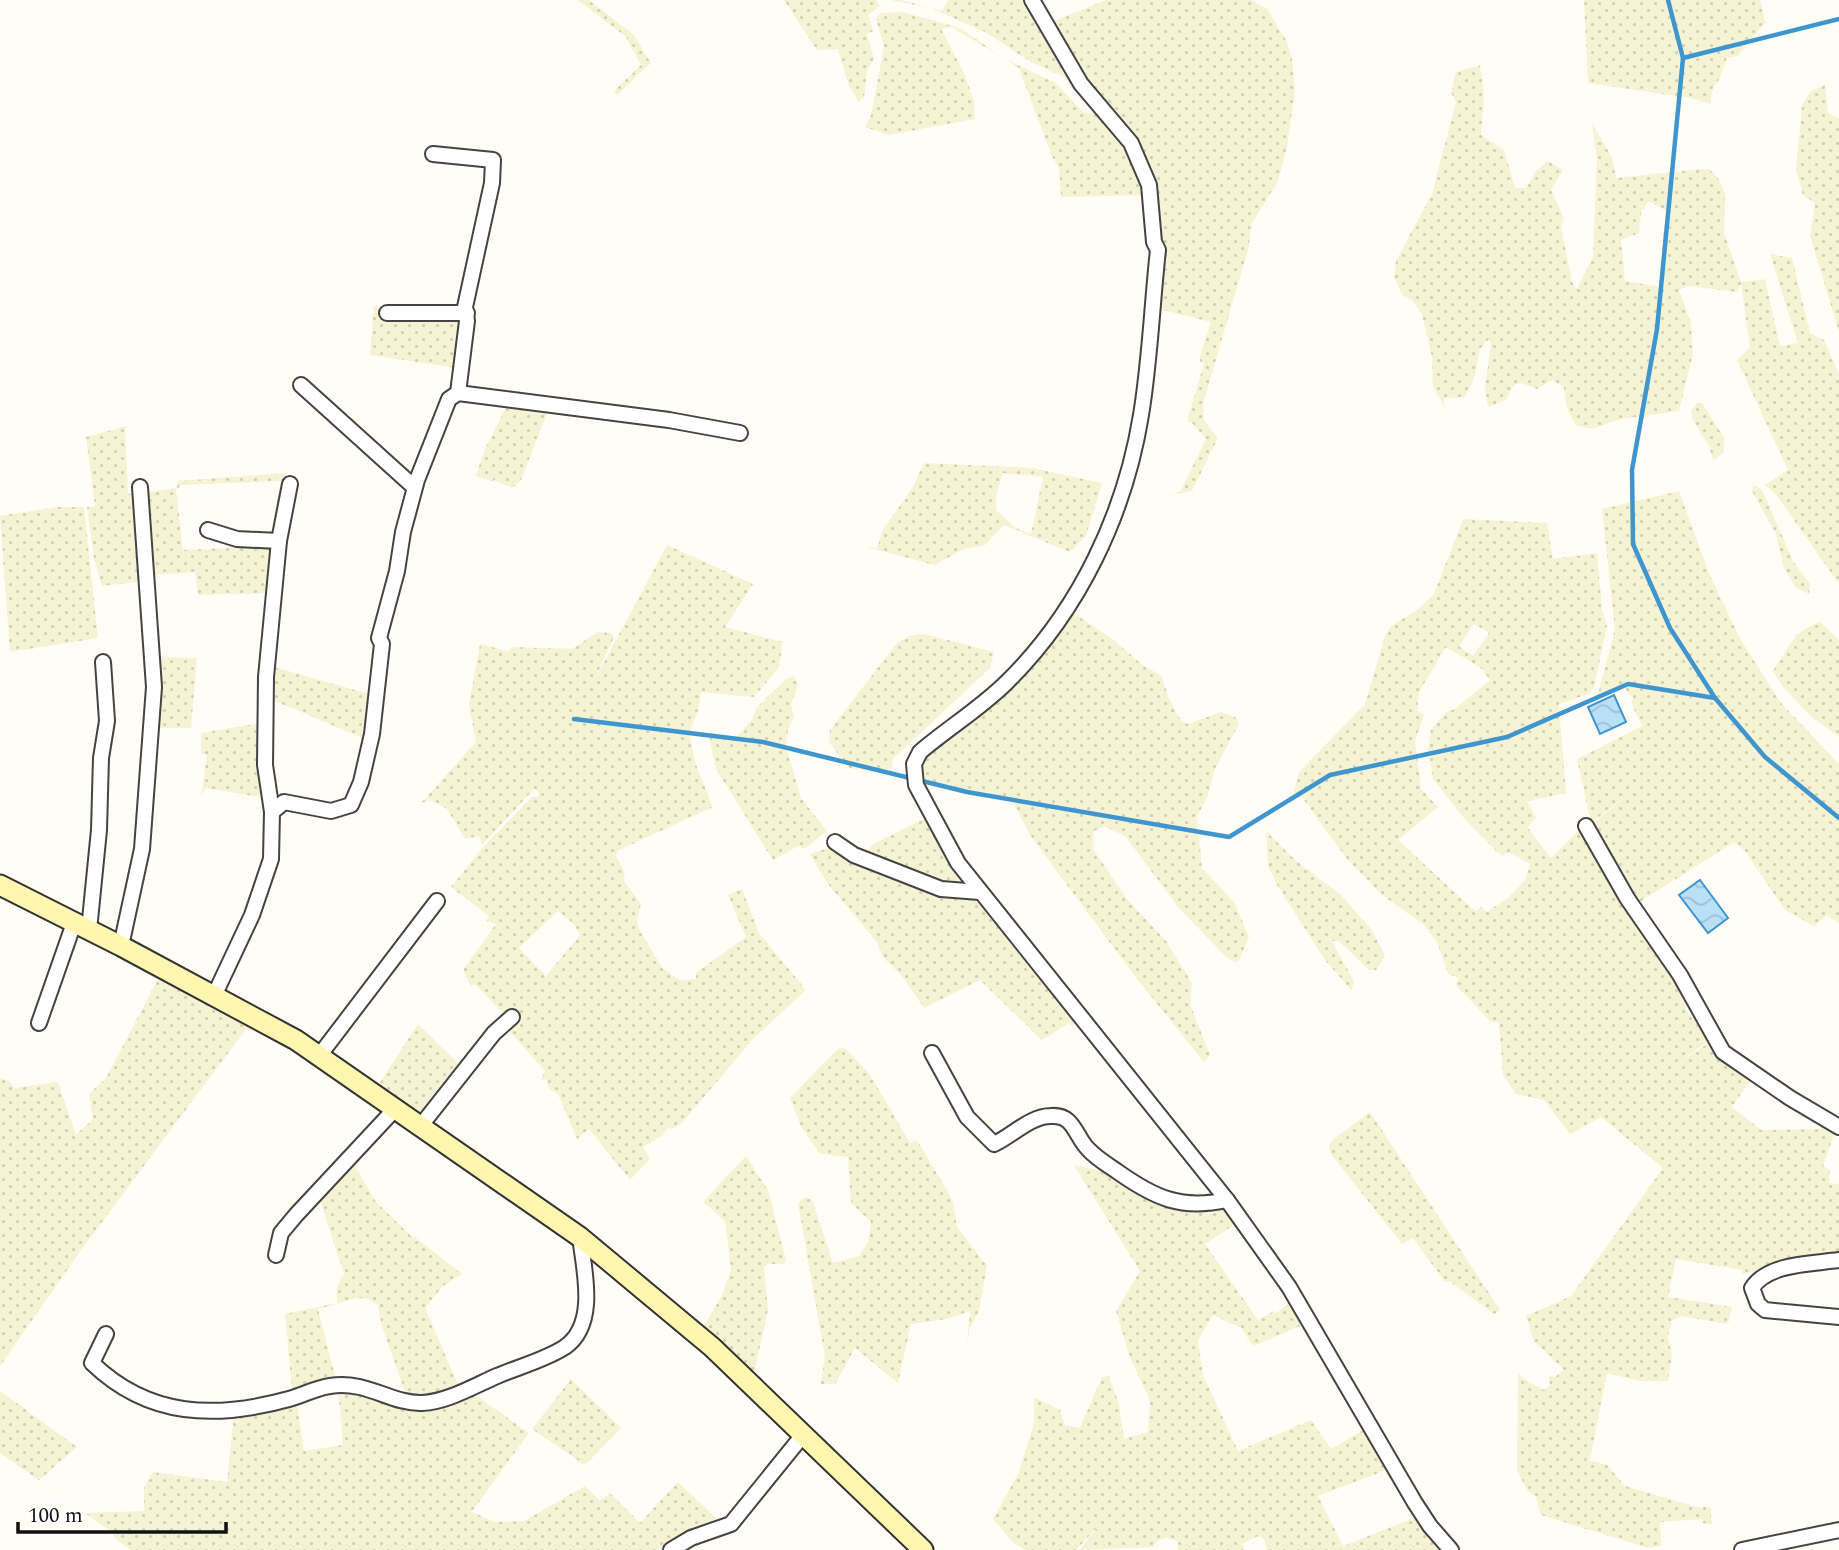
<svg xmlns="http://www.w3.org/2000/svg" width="1839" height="1550" font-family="Spectral,serif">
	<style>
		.farmland { fill: url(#farmland-dots); fill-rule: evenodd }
		.water { fill: url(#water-waves); stroke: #3f96cf; stroke-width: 2 }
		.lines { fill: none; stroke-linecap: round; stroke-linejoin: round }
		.stream { stroke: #3f96cf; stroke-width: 4.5 }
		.street-casing { stroke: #444; stroke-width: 18 }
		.secondary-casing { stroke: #333; stroke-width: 23 }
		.street { stroke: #fff; stroke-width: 14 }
		.secondary { stroke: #fff6b0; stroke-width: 19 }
	</style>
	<defs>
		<pattern id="farmland-dots" width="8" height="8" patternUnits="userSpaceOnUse" patternTransform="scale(1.75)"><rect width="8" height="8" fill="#f6f3d4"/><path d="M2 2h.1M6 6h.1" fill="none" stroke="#d2cfb5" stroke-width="1.8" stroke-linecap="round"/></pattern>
		<pattern id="water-waves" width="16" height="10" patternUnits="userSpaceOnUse" patternTransform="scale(1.75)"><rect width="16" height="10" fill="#b9e0f7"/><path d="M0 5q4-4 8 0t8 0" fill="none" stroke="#9ebfd3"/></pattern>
	</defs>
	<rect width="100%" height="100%" fill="#fffdf5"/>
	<g class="farmland">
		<path d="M578 0H589L634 35 651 63 617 95 614 91 641 65 626 37Z"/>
		<path d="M784 0H876L880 6 868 15 873 31 867 34 874 59 867 70 864 98 858 101 849 86 838 49 817 50Z"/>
		<path d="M890 0H901L942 11 948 0H1025L1044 25 1106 0H1252L1267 9 1286 40 1292 58 1295 91 1287 147 1278 181 1251 225 1249 246 1203 404 1204 421 1218 438 1192 491 1167 495 1180 492 1206 439 1192 423 1187 421 1204 364 1200 361V356L1211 322 1150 307 1153 241 1147 195 1061 197 1059 168 1051 154 1019 68 1005 59 1056 83 1083 112 1104 116 1090 95 1082 97 1064 77 1031 62 985 32 931 8Z"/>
		<path d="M1584 0H1760L1765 23 1737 56 1727 58 1719 80 1713 87 1710 104 1691 98 1588 83Z"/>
		<path d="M903 12 960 28 1002 57 951 27 941 29 965 75 974 101 975 119 889 135 865 127 871 115 884 47 876 19 880 13Z"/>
		<path d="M1480 65 1484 95 1481 135 1504 150 1515 188H1526L1536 171 1548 161 1563 170 1551 190 1564 218 1561 227 1572 282 1577 289 1593 257 1597 159 1592 123 1612 157 1616 178 1702 169H1709L1718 178 1725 194 1724 233 1741 282 1765 279 1780 346 1798 343 1770 254 1792 258 1810 333 1824 340 1839 374V584L1777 496 1765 485 1788 470 1737 360 1750 347 1741 284 1737 292 1689 286 1679 290 1691 323 1693 354 1679 411 1621 419 1592 429 1575 425 1567 408 1564 388 1552 380 1537 389 1521 383 1514 385 1506 400 1488 407 1485 388 1491 344 1489 339 1480 349 1475 375 1465 397 1446 398 1443 401 1446 410 1433 386 1432 357 1422 315 1413 301 1402 295 1394 277 1396 261 1432 194 1456 102 1451 92 1456 72ZM1648 201 1672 214 1664 225 1660 287 1625 281 1621 240 1639 233 1641 212Z"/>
		<path d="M1825 85 1828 113 1839 118V332L1810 236 1815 203 1803 195 1796 169 1802 105 1811 91Z"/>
		<path d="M374 306 396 308 451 321 453 315 461 313 457 368 370 355Z"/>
		<path d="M487 403 548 411 521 480 512 488 485 476 498 483 476 476 484 451 506 407Z"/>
		<path d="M1697 403H1702L1724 438V453L1713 460 1709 446 1693 421 1691 411Z"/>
		<path d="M127 426 125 429 128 494 139 493 144 581 102 586 94 559 87 507 95 506 86 437Z"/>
		<path d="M924 463 1033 468 1102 483 1086 536 1070 552 1004 525 985 545 964 549 934 565 867 547 877 548 883 530 913 487ZM1003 473 1043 477 1031 534 1016 528 996 510V495Z"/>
		<path d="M285 473 287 479 278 538H270L281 481 181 485 176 490 183 550 275 546 269 593 198 595 195 572 152 575 144 493 176 488 178 481Z"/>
		<path d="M1754 485 1762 490 1793 561 1810 584 1809 594 1795 587 1784 567 1776 534 1752 491Z"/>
		<path d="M1679 491 1710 576 1741 640 1780 702 1839 764V923L1827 916 1814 926 1785 910 1744 850 1734 842 1635 905 1674 976 1687 1011 1709 1040 1680 1062 1710 1042 1754 1075 1732 1107 1761 1130 1820 1129 1822 1118 1839 1127V1136L1834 1135 1823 1166 1830 1170 1829 1183 1839 1184V1257L1742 1274V1270L1676 1259 1668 1297 1732 1307 1728 1324 1681 1316 1672 1320 1668 1337 1672 1356 1668 1381H1639L1607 1373 1590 1459H1585L1607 1465 1625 1486 1697 1507H1710L1712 1524 1703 1523 1702 1519 1660 1522 1661 1546 1648 1548 1541 1515 1536 1497 1528 1491 1517 1471 1518 1372 1525 1380 1544 1390 1550 1385 1549 1376 1555 1377 1564 1370 1534 1341 1526 1316 1571 1296 1663 1168 1601 1117 1570 1134 1544 1100 1516 1094 1503 1075 1499 1023 1489 1020 1455 984 1459 978 1448 974 1437 942 1424 925 1381 894 1347 859 1304 800 1307 792 1304 798 1293 796 1299 772 1365 704 1385 636 1391 626 1417 610 1434 594 1463 519 1547 523 1553 559 1597 553 1602 610 1607 626 1594 687 1589 694 1559 704 1566 793 1527 801 1536 818 1527 827 1551 858 1584 825 1588 827 1638 787 1591 823 1577 759 1642 726 1631 703 1633 699 1623 686 1598 694 1615 629 1602 509ZM1474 624 1489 633 1473 656 1459 646ZM1446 647 1481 668 1490 680 1455 709 1446 712 1431 730 1428 749 1433 779 1464 818 1501 856 1509 852 1530 864 1525 880 1508 898 1487 912 1481 907 1475 911 1398 840 1438 807 1421 789 1415 741 1424 714 1417 711 1419 692Z"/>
		<path d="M57 507H84L98 638 10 652 0 516Z"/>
		<path d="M667 545 753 584 725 627 783 642 779 667 754 697 701 692 698 711 689 732 696 765 713 807 617 851 616 856 625 873 624 881 641 904 637 919 639 929 663 969 680 980 696 979V973L746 937 728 895 742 889 759 933 806 990 753 1039 681 1124 672 1129 668 1128 663 1135 643 1147 650 1159 630 1180 589 1129 577 1139 558 1094 549 1089 546 1079 541 1080 545 1071 503 1024 508 1018 475 984 471 986 463 970 496 924 487 921 489 916 451 887 483 847 532 797H538L539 793 534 789 482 845 479 836 465 839 447 809 430 800 421 803 476 742 469 704 480 644 507 651 513 647 572 649 598 632 611 633 614 637 593 683ZM558 911 574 924 580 935 546 976 519 948Z"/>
		<path d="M1063 606 1114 640 1141 664 1162 676 1168 697 1181 721 1188 724 1221 712 1235 717 1239 724 1215 769 1207 798 1197 816 1202 868 1234 902 1249 937 1239 960 1235 962 1226 957 1178 907 1126 837 1104 826 1094 831 1093 849 1126 898 1166 941 1192 983 1190 1004 1210 1055 1204 1062 1137 979 1030 835 1013 802 991 793 950 789 908 773 912 760 1004 685Z"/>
		<path d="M1819 621 1839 640V737L1813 718 1783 687 1773 671 1796 635Z"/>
		<path d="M924 634 994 652 990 668 893 759 891 769 874 772 849 768 829 742 830 730 896 644 909 636Z"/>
		<path d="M162 657 197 658 191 728H157Z"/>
		<path d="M274 667 369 694 365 739 272 700Z"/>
		<path d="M794 676 798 685 791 704 794 717 788 729 786 746 801 798 827 831 804 849 798 846 773 860 716 769 709 736 713 733 735 738 752 720 756 708 786 679Z"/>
		<path d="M260 723V797L205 788 201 797 207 755 201 753V733Z"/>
		<path d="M928 817 1079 1022 1072 1026 1069 1023 1042 1040 980 980 924 1008 903 977 884 958 877 942 828 884 810 854 834 846 864 852 877 842Z"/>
		<path d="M1266 831 1294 859 1340 894 1372 930 1385 956 1376 970H1369L1339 941H1332L1354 982 1352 991 1325 960 1277 885 1268 866Z"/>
		<path d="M159 977 254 1028 252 1031 246 1029 79 1253 0 1366V1078L9 1081 14 1088 58 1082 76 1135 93 1119 89 1094 106 1078Z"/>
		<path d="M418 1024 460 1065 421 1116 377 1087Z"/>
		<path d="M844 1047 869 1073 910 1143 917 1140 952 1199 957 1227 987 1266 979 1311 969 1329 966 1356 970 1311 946 1319 911 1324 898 1383 855 1348 835 1384H821L825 1357 798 1203 805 1197 812 1200 833 1263 859 1256 868 1242 871 1222 851 1203 848 1157 820 1154 801 1127 790 1098 837 1050Z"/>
		<path d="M1370 1112 1500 1310 1494 1314 1449 1281 1445 1282 1413 1238 1402 1244 1331 1154 1329 1147 1331 1141Z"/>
		<path d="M746 1156 768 1190 786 1260 784 1264H769L764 1267 768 1310 751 1387 700 1334 723 1293 731 1270 725 1221 703 1202Z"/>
		<path d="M1074 1165 1102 1171 1151 1200 1191 1212 1212 1214 1223 1207 1200 1196 1215 1190 1243 1219 1205 1244 1258 1320 1274 1311 1276 1313 1291 1302 1305 1328 1303 1325 1253 1346 1241 1328 1213 1315 1198 1340 1203 1375 1238 1451 1311 1420 1331 1449 1365 1429 1389 1469 1318 1496 1343 1546 1419 1516 1441 1550H1267L1264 1539 1258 1536 1242 1544 1244 1550H1178V1541L1167 1538 1159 1540 1152 1547 1079 1550 1103 1521 1076 1550H1025L1012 1541 993 1519 1018 1474 1034 1424V1397L1060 1410 1065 1425 1080 1428 1102 1377 1109 1376 1119 1404 1124 1439 1148 1432 1150 1401 1129 1354 1116 1311 1140 1271Z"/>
		<path d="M355 1166 376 1202 417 1242 412 1235 462 1274 443 1286 425 1308 459 1387 424 1400 406 1395 381 1323 378 1305 369 1299 357 1298 318 1309 336 1380 313 1382 292 1389 285 1314 337 1303V1286L344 1274 320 1200Z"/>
		<path d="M571 1379 621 1428 585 1465 532 1429Z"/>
		<path d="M335 1389 427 1408 468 1390 529 1433 465 1521 472 1512 495 1522 524 1521 585 1486 600 1501 610 1493 640 1523 678 1482 717 1519 656 1550H131L114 1538V1534L85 1513 144 1511V1488L153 1472 227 1482 234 1414 296 1397 304 1451 343 1445 339 1397Z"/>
		<path d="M0 1391 77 1447 39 1480 63 1497 0 1453Z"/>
	</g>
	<g class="water">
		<path d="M1614 695 1626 722 1600 734 1588 707Z"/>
		<path d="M1700 880 1728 918 1708 933 1679 895Z"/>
	</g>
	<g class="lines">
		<g class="stream">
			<path d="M1668 0 1683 58 1657 329 1632 470 1633 544 1670 628 1715 698 1765 757 1839 818"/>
			<path d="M1683 58 1839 19"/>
			<path d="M574 719 763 742 967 792 1229 837 1330 775 1507 737 1628 684 1715 698"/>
		</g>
		<defs>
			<g id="street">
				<path d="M1032 0 1081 84 1131 143 1149 185 1154 242 1158 250C1152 304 1150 361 1141 415 1125 514 1079 611 1007 682 981 708 948 728 920 752L914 764 916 785 958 863 1227 1200 1289 1287 1415 1503 1430 1526 1451 1550"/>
				<path d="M433 154 493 160 492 183 465 307 467 321 458 393"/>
				<path d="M387 313H467"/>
				<path d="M301 385 414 487"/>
				<path d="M208 530 237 539 279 541"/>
				<path d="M272 812 284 802 331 811 351 805 361 782 372 734 382 644 379 638 397 571 403 532 417 480 449 399 458 393 669 420 740 433"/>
				<path d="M1586 826 1627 898 1680 975 1723 1052 1790 1098 1839 1127"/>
				<path d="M835 842 854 855 941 889 980 892"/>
				<path d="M89 930 99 830 101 758 107 721 103 662"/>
				<path d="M121 946 142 849 154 687 140 487"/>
				<path d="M214 996 252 915 271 859 272 812 265 765 266 677 279 541 290 484"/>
				<path d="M39 1023 74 923"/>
				<path d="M932 1053 967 1117 994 1144C1012 1136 1030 1116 1051 1116 1074 1114 1075 1136 1088 1149 1096 1158 1108 1165 1118 1172 1155 1198 1181 1210 1227 1200"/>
				<path d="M319 1056 437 901"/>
				<path d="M419 1128 494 1033 512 1017"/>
				<path d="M276 1255 281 1233 296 1215 395 1109"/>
				<path d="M1839 1260C1812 1264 1768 1263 1752 1288L1758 1304 1765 1310 1839 1317"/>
				<path d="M106 1334 92 1363C149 1418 216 1419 289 1399 303 1395 316 1388 330 1386 367 1380 391 1404 422 1403 447 1402 474 1386 497 1376 518 1367 545 1360 565 1347 598 1324 584 1270 580 1237"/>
				<path d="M671 1550 691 1538 731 1524 803 1435"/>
				<path d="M1742 1550 1839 1530"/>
			</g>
			<path id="secondary" d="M0 885 121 946 296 1040 580 1237 712 1347 923 1550"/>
		</defs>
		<use href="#street" class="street-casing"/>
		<use href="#secondary" class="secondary-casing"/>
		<use href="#street" class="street"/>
		<use href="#secondary" class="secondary"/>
	</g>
	<path d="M18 1522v10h208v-10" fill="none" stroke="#111111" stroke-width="3.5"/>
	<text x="28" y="1522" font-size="21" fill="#111111" stroke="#ffffff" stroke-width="5" paint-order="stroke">100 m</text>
</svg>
